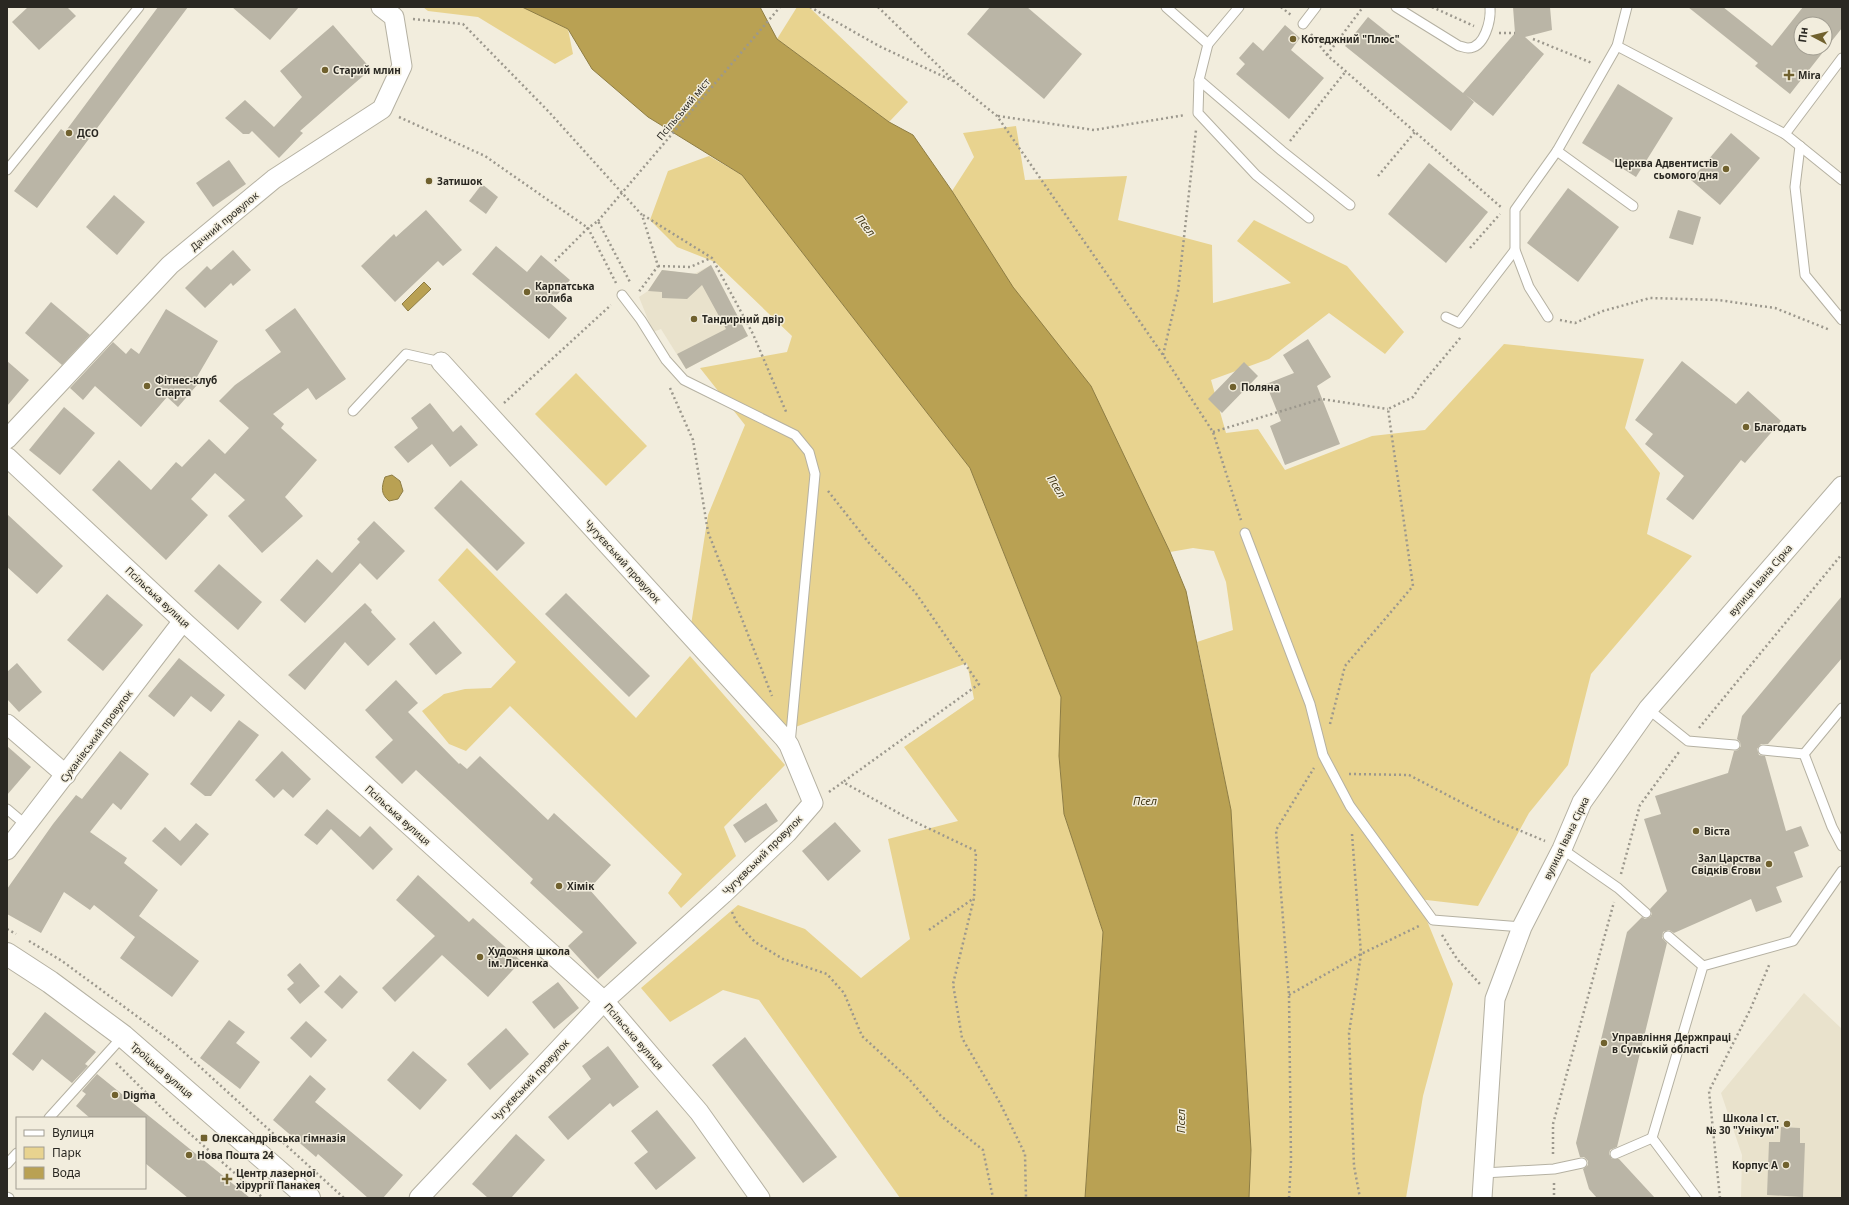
<svg xmlns="http://www.w3.org/2000/svg" width="1849" height="1205" font-family="'Noto Sans',sans-serif">
	<style>
		.built { fill: #e9e2cc }
		.green { fill: #e8d38f }
		.water { fill: #b9a153; stroke: #8e7d44 }
		.building { fill: #bab5a6; fill-rule: evenodd }
		.lines { fill: none; stroke-linecap: round; stroke-linejoin: round }
		.service-casing { stroke: #b5b1a2; stroke-width: 11 }
		.minor-casing { stroke: #b5b1a2; stroke-width: 21 }
		.secondary-casing { stroke: #b5b1a2; stroke-width: 24 }
		.path { stroke: #9c988d; stroke-width: 2.5; stroke-dasharray: 2 3; stroke-linecap: butt }
		.service { stroke: #fff; stroke-width: 9 }
		.minor { stroke: #fff; stroke-width: 19 }
		.secondary { stroke: #fff; stroke-width: 22 }
		.path-bridge { stroke: #9c988d; stroke-width: 2.5; stroke-dasharray: 2 3; stroke-linecap: butt }
		.poi-dot { fill: #70612e; stroke: #f2eddd; stroke-width: 1.5 }
		.labels { text-anchor: middle; dominant-baseline: central; stroke-width: 3; stroke-linejoin: round; paint-order: stroke }
		.poi-label { font-size: 10px; font-weight: bold; fill: #2a2822; stroke: #f2eddd; text-anchor: start }
		.street-label { font-size: 10px; fill: #2a2822; stroke: #f2eddd }
		.water-label { font-size: 11px; font-style: italic; fill: #433816; stroke: #f2eddd }
	</style>
	<rect width="100%" height="100%" fill="#f2eddd"/>
	<g class="built">
		<path d="M711 265 748 336 686 369 661 329 653 332 639 297 648 291 662 270 694 274Z"/>
		<path d="M1804 993 1842 1029V1198H1741L1742 1155 1721 1093Z"/>
	</g>
	<g class="green">
		<path d="M423 7H522L568 29 573 54 555 64 478 17 428 11Z"/>
		<path d="M797 7H809L908 102 889 122 777 39Z"/>
		<path d="M1016 126 1025 180 1127 176 1118 220 1212 245 1213 303 1291 283 1237 241 1254 220 1347 266 1404 332 1385 354 1329 313 1269 359 1211 380 1226 433 1258 429 1285 470 1372 436 1425 430 1504 344 1644 359 1625 428 1660 473 1647 534 1692 556 1591 674 1568 765 1529 813 1478 906 1418 899 1453 984 1423 1096 1406 1198H1249L1251 1150 1231 810 1197 642 1233 630 1226 582 1214 551 1193 548 1170 552 1143 498 952 191 974 157 963 133Z"/>
		<path d="M709 156 742 175 970 468 1061 697 1059 756 1064 814 1103 932 1085 1198H900L759 1000 723 990 670 1022 641 988 738 905 805 929 861 978 910 939 888 839 958 821 904 747 974 699 967 663 782 732 691 625 708 515 745 425 700 368 787 352 792 336 715 262 677 247 650 220 668 171Z"/>
		<path d="M576 373 647 446 606 486 535 414Z"/>
		<path d="M467 548 636 718 690 656 785 765 724 827 736 856 681 908 668 893 682 874 510 706 466 751 449 744 422 711 444 694 465 689 491 688 516 662 438 580Z"/>
	</g>
	<g class="water">
		<path d="M522 7H760L777 39 889 122 913 135 952 191 1013 287 1091 386 1170 552 1186 591 1231 810 1251 1150 1249 1198H1085L1103 932 1064 814 1059 756 1061 697 970 468 742 175 648 117 592 69 568 29Z"/>
		<path d="M424 282 431 289 408 311 402 304Z"/>
		<path d="M392 475 400 481 403 491 398 499 389 501C381 494 381 488 385 477Z"/>
	</g>
	<g class="building">
		<path d="M28 7H67L76 16 39 50 12 22Z"/>
		<path d="M158 7H188L37 208 14 191 61 129 65 132Z"/>
		<path d="M232 7H299L270 40Z"/>
		<path d="M990 7H1027L1082 54 1044 99 967 34Z"/>
		<path d="M1513 7H1550L1552 30 1525 37 1544 54 1493 116 1466 95 1474 102 1451 131 1345 46 1368 17 1463 93 1515 33Z"/>
		<path d="M1688 7H1723L1772 46 1803 7H1842V28L1790 94 1755 66 1758 63ZM1801 24H1825V48H1801Z"/>
		<path d="M333 25 371 69 300 131 303 133 279 158 252 131 249 134H243L225 118 245 100 274 127 302 97 280 71Z"/>
		<path d="M1285 25 1300 38 1291 50 1324 78 1289 119 1236 74 1245 64 1239 58 1253 42 1263 51Z"/>
		<path d="M1618 84 1673 118 1636 177 1582 143Z"/>
		<path d="M1731 133 1760 158 1720 205 1691 180Z"/>
		<path d="M229 160 246 184 213 207 196 183Z"/>
		<path d="M1429 163 1488 212 1446 263 1388 214Z"/>
		<path d="M482 184 498 197 486 214 469 201Z"/>
		<path d="M1568 188 1619 227 1578 282 1527 243Z"/>
		<path d="M114 195 145 222 117 255 86 227Z"/>
		<path d="M426 210 462 250 443 266 438 261 395 302 361 266 394 234 396 237Z"/>
		<path d="M1678 210 1701 217 1693 245 1669 238Z"/>
		<path d="M496 246 527 272 541 255 570 280 550 303 567 318 549 339 472 274Z"/>
		<path d="M233 250 251 270 233 286 231 283 205 308 185 288 207 266 211 270Z"/>
		<path d="M711 265 748 336 686 369 677 354 726 329 702 285 687 299 662 298V292L648 291 662 270 697 274Z"/>
		<path d="M51 302 90 335 62 365 25 333Z"/>
		<path d="M295 308 346 379 316 400 308 388 273 414 284 424 281 428 317 460 285 497 303 516 262 553 228 516 245 500 215 473 191 499 208 515 166 560 92 490 119 460 151 490 176 462 182 467 209 439 225 454 249 428 219 401 235 385 281 352 265 330Z"/>
		<path d="M166 309 218 341 194 382 197 385 178 407 167 397 141 427 95 386 83 400 70 388 113 342 126 354 131 348 139 354Z"/>
		<path d="M1308 339 1331 377 1317 386 1340 444 1285 465 1270 426 1281 421 1266 384 1294 373 1283 355Z"/>
		<path d="M7 361 29 380 7 406Z"/>
		<path d="M1682 361 1736 404 1748 391 1781 421 1745 463 1741 460 1693 520 1666 499 1684 476 1645 444 1653 434 1635 420Z"/>
		<path d="M1244 362 1258 376 1222 413 1208 399Z"/>
		<path d="M430 403 453 432 461 425 478 445 450 467 432 444 408 463 394 447 418 428 411 418Z"/>
		<path d="M64 407 95 433 60 475 29 450Z"/>
		<path d="M461 480 525 543 497 571 434 508Z"/>
		<path d="M7 514 63 566 37 594 7 567Z"/>
		<path d="M374 521 405 551 377 580 360 563 305 623 280 600 317 559 332 573 360 542 357 539Z"/>
		<path d="M219 564 262 602 238 630 194 591Z"/>
		<path d="M566 593 650 676 629 697 545 614Z"/>
		<path d="M107 594 143 625 103 671 67 640Z"/>
		<path d="M1842 596V658L1768 744H1761L1757 749 1759 755 1765 756 1786 831 1801 826 1809 846 1794 852 1803 877 1776 887 1782 902 1756 912 1751 899 1674 933 1669 930 1663 932 1662 938 1667 943 1617 1147 1610 1150 1609 1154 1612 1159H1619L1655 1198H1597L1589 1189 1583 1169 1588 1165V1161L1584 1157H1580L1576 1143 1627 932 1642 917 1645 919 1650 917 1652 914 1650 909 1667 891 1644 819 1661 814 1655 796 1728 773 1734 751 1738 750 1741 746 1740 742 1737 739 1742 716Z"/>
		<path d="M365 603 372 610 371 612 396 639 368 666 345 642 305 690 288 675Z"/>
		<path d="M434 621 462 653 436 675 409 644Z"/>
		<path d="M179 658 225 695 211 712 191 696 174 717 148 696Z"/>
		<path d="M17 663 42 692 19 712 7 699V672Z"/>
		<path d="M396 680 418 703 408 712 459 764 460 763 467 769 480 756 548 820 554 813 611 865 589 889 637 943 598 979 568 946 583 932 530 883 533 879 416 770 402 784 375 757 393 740 365 710Z"/>
		<path d="M239 720 259 735 211 796H205L190 784Z"/>
		<path d="M7 746 31 767 7 795Z"/>
		<path d="M120 751 149 774 121 810 113 803 90 832 127 858 124 863 158 890 139 916 199 961 172 997 120 958 135 937 94 905 90 910 64 892 41 933 7 914V889L53 824 76 795 82 799Z"/>
		<path d="M282 751 311 779 293 798 283 789 274 798 255 780Z"/>
		<path d="M766 803 778 821 745 843 733 825Z"/>
		<path d="M327 809 360 837 370 826 393 849 373 870 331 829 317 845 304 835Z"/>
		<path d="M835 822 861 851 828 881 802 851Z"/>
		<path d="M196 823 209 834 181 866 152 841 165 827 180 841Z"/>
		<path d="M418 875 469 922 473 918 521 961 488 997 442 955 395 1002 382 988 435 936 396 900Z"/>
		<path d="M300 963 320 986 300 1004 287 989 294 983 287 975Z"/>
		<path d="M340 975 358 992 342 1009 324 992Z"/>
		<path d="M558 982 579 1008 554 1029 532 1002Z"/>
		<path d="M45 1012 96 1052 85 1064 88 1066 72 1083 42 1059 33 1071 12 1054Z"/>
		<path d="M229 1020 245 1032 236 1043 260 1062 240 1089 200 1058Z"/>
		<path d="M306 1021 327 1040 311 1058 290 1038Z"/>
		<path d="M506 1028 529 1054 490 1090 467 1064Z"/>
		<path d="M745 1037 837 1157 803 1183 712 1065Z"/>
		<path d="M608 1046 639 1087 613 1107 610 1103 568 1140 548 1117 591 1079 582 1066Z"/>
		<path d="M413 1051 447 1080 420 1110 387 1080Z"/>
		<path d="M97 1074 227 1179 250 1198H188L145 1163V1118H90L76 1106 86 1094 82 1091Z"/>
		<path d="M310 1075 326 1089 315 1102 403 1175 383 1198H368L318 1154 316 1157 273 1120Z"/>
		<path d="M657 1110 696 1158 656 1190 634 1163 648 1152 631 1131Z"/>
		<path d="M1781 1127 1800 1128V1143H1805L1803 1197 1767 1195 1769 1142H1780Z"/>
		<path d="M516 1134 545 1160 511 1198H488L472 1184Z"/>
	</g>
	<g class="lines">
		<defs>
			<g id="service">
				<path d="M1166 7 1208 44 1239 7"/>
				<path d="M1396 7 1459 46C1461 46 1465 48 1468 48 1485 48 1491 20 1490 7"/>
				<path d="M1627 7 1617 46 1557 151 1633 206"/>
				<path d="M1303 24 1316 7"/>
				<path d="M1208 44 1199 80 1282 151 1350 205"/>
				<path d="M1617 46 1785 134 1842 180"/>
				<path d="M1199 80 1198 113 1256 175 1309 218"/>
				<path d="M1785 134 1842 58"/>
				<path d="M1800 146 1795 187 1805 275 1842 320"/>
				<path d="M7 170 139 7"/>
				<path d="M622 295 641 320 666 360 684 380 795 435 809 452 815 474 790 744"/>
				<path d="M1446 317 1459 323 1515 250"/>
				<path d="M1548 317 1529 287 1515 250V210L1557 151"/>
				<path d="M353 411 406 354 441 362"/>
				<path d="M1245 533 1310 704 1323 755 1350 806 1433 920 1522 927"/>
				<path d="M1648 709 1688 741 1735 745"/>
				<path d="M1763 750 1804 754"/>
				<path d="M1804 754 1832 827 1842 846"/>
				<path d="M1804 754 1842 708"/>
				<path d="M7 809 26 825"/>
				<path d="M1562 849 1618 888 1646 913"/>
				<path d="M1668 936 1703 966"/>
				<path d="M49 1118 123 1036"/>
				<path d="M1615 1154 1652 1138"/>
				<path d="M7 1164 17 1153"/>
				<path d="M1484 1173 1554 1169 1582 1163"/>
				<path d="M7 1197 9 1198"/>
				<path d="M1697 1198 1652 1138 1703 966 1793 941 1842 871"/>
			</g>
			<g id="minor">
				<path d="M7 439 170 265 274 179 382 109 402 66 394 17 381 7"/>
				<path d="M7 457 183 621 604 1001 699 1112 760 1198"/>
				<path d="M7 724 66 775"/>
				<path d="M7 850 183 621"/>
				<path d="M419 1198 604 1001 723 894 787 833 813 803 789 745 784 738 441 362"/>
				<path d="M1482 1198 1495 999 1522 927 1562 849 1582 802 1648 709 1842 486"/>
			</g>
			<path id="secondary" d="M7 954 50 982 123 1036 309 1198"/>
		</defs>
		<use href="#service" class="service-casing"/>
		<use href="#minor" class="minor-casing"/>
		<use href="#secondary" class="secondary-casing"/>
		<g class="path">
			<path d="M810 7 879 46 953 81"/>
			<path d="M878 7 955 82 997 116 1163 355 1213 432 1241 520"/>
			<path d="M1281 7 1291 15"/>
			<path d="M1432 7 1474 26"/>
			<path d="M413 19 463 24 549 112 642 215 658 266 638 293"/>
			<path d="M1499 33H1515"/>
			<path d="M1311 34 1327 55 1502 208"/>
			<path d="M1533 39 1592 63"/>
			<path d="M1327 55 1363 7"/>
			<path d="M998 116 1094 130 1185 115"/>
			<path d="M399 117 485 156 588 228 555 261"/>
			<path d="M1290 141 1346 71"/>
			<path d="M1378 176 1415 132"/>
			<path d="M643 215 712 258 753 334 787 414"/>
			<path d="M1470 248 1500 214"/>
			<path d="M658 266 690 267 711 258"/>
			<path d="M616 283 588 228 598 221 631 284"/>
			<path d="M1560 320 1575 323 1603 311 1650 298 1718 300 1775 308 1830 330"/>
			<path d="M1163 355 1178 291 1196 130"/>
			<path d="M670 388 693 440 708 532 772 696"/>
			<path d="M504 403 611 305"/>
			<path d="M1213 432 1321 399 1388 409"/>
			<path d="M828 491 869 543 915 592 979 684 843 782"/>
			<path d="M1330 724 1345 666 1413 586 1388 409 1413 397 1421 385 1461 337"/>
			<path d="M1699 728 1842 554"/>
			<path d="M1349 774 1409 775 1497 821 1545 841"/>
			<path d="M829 792 843 782 911 820 976 851 974 898 953 984 962 1038 1000 1103 1025 1154 1026 1198"/>
			<path d="M1352 834 1361 954 1349 1033 1354 1166 1360 1198"/>
			<path d="M1621 874 1640 805 1679 752"/>
			<path d="M732 912 737 923 755 942 783 959 827 974 844 993 862 1036 909 1079 941 1116 983 1150 993 1198"/>
			<path d="M7 929 16 934"/>
			<path d="M929 930 974 898"/>
			<path d="M1442 935 1457 959 1480 984"/>
			<path d="M29 941 62 961 176 1045 344 1198"/>
			<path d="M1289 995 1361 954 1421 925"/>
			<path d="M116 1063 172 1118 263 1198"/>
			<path d="M1553 1154V1124L1614 902"/>
			<path d="M1554 1183V1198"/>
			<path d="M1289 1198 1291 1161 1289 995 1276 830 1314 768"/>
			<path d="M1720 1198 1709 1091 1750 1010 1770 963"/>
		</g>
		<use href="#service" class="service"/>
		<use href="#minor" class="minor"/>
		<use href="#secondary" class="secondary"/>
		<path class="path-bridge" d="M598 221 780 7"/>
	</g>
	<g class="poi-dot">
		<circle cx="1293" cy="39" r="4"/>
		<circle cx="325" cy="70" r="4"/>
		<path d="M1787 69h4v4h4v4h-4v4h-4v-4h-4v-4h4z"/>
		<circle cx="69" cy="133" r="4"/>
		<circle cx="1726" cy="169" r="4"/>
		<circle cx="429" cy="181" r="4"/>
		<circle cx="527" cy="292" r="4"/>
		<circle cx="694" cy="319" r="4"/>
		<circle cx="147" cy="386" r="4"/>
		<circle cx="1233" cy="387" r="4"/>
		<circle cx="1746" cy="427" r="4"/>
		<circle cx="1696" cy="831" r="4"/>
		<circle cx="1769" cy="864" r="4"/>
		<circle cx="559" cy="886" r="4"/>
		<circle cx="480" cy="957" r="4"/>
		<circle cx="1604" cy="1043" r="4"/>
		<circle cx="115" cy="1095" r="4"/>
		<circle cx="1787" cy="1124" r="4"/>
		<rect x="200" y="1134" width="8" height="8" rx="2"/>
		<circle cx="189" cy="1155" r="4"/>
		<circle cx="1786" cy="1165" r="4"/>
		<path d="M225 1173h4v4h4v4h-4v4h-4v-4h-4v-4h4z"/>
	</g>
	<g class="labels">
		<g class="poi-label">
			<text x="1301" y="39">Котеджний "Плюс"</text>
			<text x="333" y="70">Старий млин</text>
			<text x="1798" y="75">Mira</text>
			<text x="77" y="133">ДСО</text>
			<text x="1718" y="163" text-anchor="end">Церква Адвентистів<tspan x="1718" dy="12">сьомого дня</tspan></text>
			<text x="437" y="181">Затишок</text>
			<text x="535" y="286">Карпатська<tspan x="535" dy="12">колиба</tspan></text>
			<text x="702" y="319">Тандирний двір</text>
			<text x="155" y="380">Фітнес-клуб<tspan x="155" dy="12">Спарта</tspan></text>
			<text x="1241" y="387">Поляна</text>
			<text x="1754" y="427">Благодать</text>
			<text x="1704" y="831">Віста</text>
			<text x="1761" y="858" text-anchor="end">Зал Царства<tspan x="1761" dy="12">Свідків Єгови</tspan></text>
			<text x="567" y="886">Хімік</text>
			<text x="488" y="951">Художня школа<tspan x="488" dy="12">ім. Лисенка</tspan></text>
			<text x="1612" y="1037">Управління Держпраці<tspan x="1612" dy="12">в Сумській області</tspan></text>
			<text x="123" y="1095">Digma</text>
			<text x="1779" y="1118" text-anchor="end">Школа І ст.<tspan x="1779" dy="12">№ 30 "Унікум"</tspan></text>
			<text x="212" y="1138">Олександрівська гімназія</text>
			<text x="197" y="1155">Нова Пошта 24</text>
			<text x="1778" y="1165" text-anchor="end">Корпус А</text>
			<text x="236" y="1173">Центр лазерної<tspan x="236" dy="12">хірургії Панакея</tspan></text>
		</g>
		<g class="street-label">
			<text transform="translate(683 109) rotate(-50)">Псільський міст</text>
			<text transform="translate(224 221) rotate(-40)">Дачний провулок</text>
			<text transform="translate(623 561) rotate(48)">Чугуєвський провулок</text>
			<text transform="translate(1760 580) rotate(-49)">вулиця Івана Сірка</text>
			<text transform="translate(158 597) rotate(43)">Псільська вулиця</text>
			<text transform="translate(96 736) rotate(-53)">Суханівський провулок</text>
			<text transform="translate(398 815) rotate(42)">Псільська вулиця</text>
			<text transform="translate(1566 838) rotate(-64)">вулиця Івана Сірка</text>
			<text transform="translate(762 855) rotate(-45)">Чугуєвський провулок</text>
			<text transform="translate(634 1036) rotate(49)">Псільська вулиця</text>
			<text transform="translate(162 1070) rotate(41)">Троїцька вулиця</text>
			<text transform="translate(530 1080) rotate(-47)">Чугуєвський провулок</text>
		</g>
		<g class="water-label">
			<text transform="translate(866 225) rotate(52)">Псел</text>
			<text transform="translate(1057 486) rotate(58)">Псел</text>
			<text x="1145" y="800">Псел</text>
			<text transform="translate(1180 1121) rotate(-90)">Псел</text>
		</g>
	</g>
	<rect width="1849" height="1205" fill="none" stroke="#2a2822" stroke-width="16"/>
	<rect x="16" y="1117" width="130" height="72" fill="#f2eddd" stroke="#a29e92"/>
	<rect x="24" y="1130" width="20" height="6" fill="#ffffff" stroke="#a29e92"/>
	<text x="52" y="1137" font-size="12" fill="#2a2822">Вулиця</text>
	<rect x="24" y="1147" width="20" height="12" fill="#e8d38f" stroke="#a29e92"/>
	<text x="52" y="1157" font-size="12" fill="#2a2822">Парк</text>
	<rect x="24" y="1167" width="20" height="12" fill="#b9a153" stroke="#a29e92"/>
	<text x="52" y="1177" font-size="12" fill="#2a2822">Вода</text>
	<g transform="translate(1813 36) rotate(277)"><circle r="19" fill="#f2eddd" stroke="#a29e92"/>
	<path d="M0-3L7 15L0 10L-7 15Z" fill="#70612e"/>
	<text y="-6" font-size="11" font-weight="bold" text-anchor="middle" fill="#2a2822">Пн</text>
	</g>
</svg>
